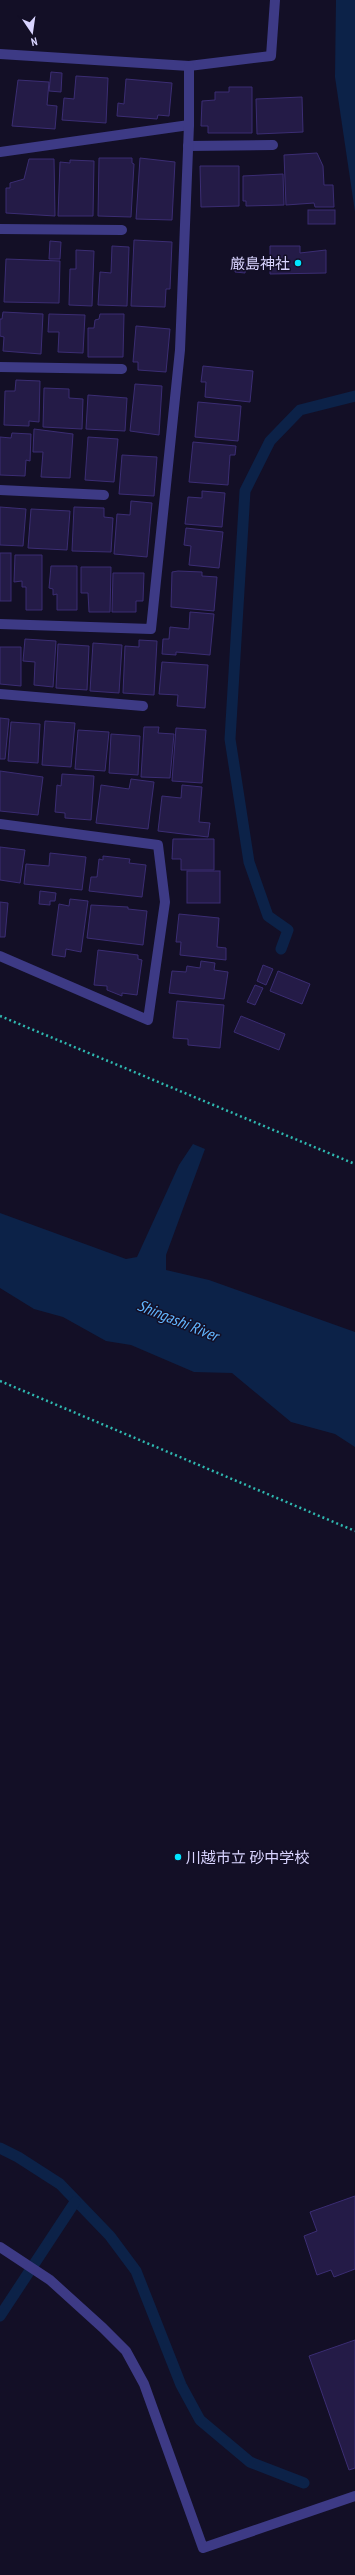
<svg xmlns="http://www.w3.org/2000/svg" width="355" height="2575" font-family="'PT Sans Narrow','Noto Sans JP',sans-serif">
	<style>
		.water { fill: #0c2248 }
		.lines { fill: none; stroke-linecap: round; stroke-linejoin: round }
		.stream { stroke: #0c2248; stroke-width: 11 }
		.building { fill: #241b47; stroke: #3b2d73 }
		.path { stroke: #2fb8b0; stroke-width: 2.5; stroke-dasharray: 2 3; stroke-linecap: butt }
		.minor { stroke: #3d3a85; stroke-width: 10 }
		.poi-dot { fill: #00e5ff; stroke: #130f26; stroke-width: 1.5 }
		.labels { text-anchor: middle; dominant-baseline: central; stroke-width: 3; stroke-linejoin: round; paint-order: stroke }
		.poi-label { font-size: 15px; fill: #d9d4ff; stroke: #130f26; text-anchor: end }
		.water-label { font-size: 16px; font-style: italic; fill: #62b6ff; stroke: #130f26 }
	</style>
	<rect width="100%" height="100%" fill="#130f26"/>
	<g class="water">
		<path d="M336 0H355V212L335 77Z"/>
		<path d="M193 1144 205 1149 166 1255V1270L209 1280 355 1332V1447L335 1434 291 1422 232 1373 194 1372 131 1345 106 1341 63 1317 34 1309 0 1288V1213L126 1259 137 1257 179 1165Z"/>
	</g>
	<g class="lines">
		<g class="stream">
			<path d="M281 949 288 930 268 916 249 862 230 739 245 491 270 441 300 410 355 396"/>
			<path d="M0 2148 18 2157 60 2184 110 2236 136 2271 181 2385 200 2420 250 2462 304 2483"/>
			<path d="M0 2316 75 2202"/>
		</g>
	</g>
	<g class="building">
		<path d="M51 72 62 73 61 92 49 91Z"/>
		<path d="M76 76 108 78 106 123 62 120 64 98 74 99Z"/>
		<path d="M126 79 172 83 169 116 158 115 157 119 117 116 118 103 124 104Z"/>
		<path d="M18 80 49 82 47 105 57 106 55 129 12 126Z"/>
		<path d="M229 87H252V133H208V126H201L202 101 215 100V92H229Z"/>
		<path d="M302 97 303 132 257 134 256 99Z"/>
		<path d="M317 153 323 166 324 185H333L334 207H315L314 203 286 205 284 155Z"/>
		<path d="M99 158H132V163L134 164 131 217 98 216Z"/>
		<path d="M140 158 175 162 172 220 136 219Z"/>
		<path d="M29 159H54L55 216 6 213V188H10V183L24 179Z"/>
		<path d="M70 160 94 161 93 216H58L60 162 70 163Z"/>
		<path d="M200 166H239V206L201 207Z"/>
		<path d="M283 174 284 205 246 206V201H243V176Z"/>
		<rect x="308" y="210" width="27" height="14"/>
		<path d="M134 240 172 242 170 289H166L165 307 131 306Z"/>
		<path d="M50 241 61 242 60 259H49Z"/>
		<path d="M112 246 129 247 127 306 98 305 100 272 111 273Z"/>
		<path d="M270 246H300V253L326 250V273L270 274Z"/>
		<path d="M76 250 94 251 92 306 69 305 70 269H76Z"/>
		<path d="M6 259 60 261 59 303 4 302Z"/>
		<path d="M236 263H246L245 273 235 272Z"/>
		<path d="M3 312 43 314 41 354 3 351 4 337 0 336V319H2Z"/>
		<path d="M49 314 85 315 83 353 58 352 59 332H48Z"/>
		<path d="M100 314H124L123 357H88V328H94L95 320 99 319Z"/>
		<path d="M136 326 170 329 166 372 138 370V362H133Z"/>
		<path d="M203 366 253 371 250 402 205 397 206 382H201Z"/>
		<path d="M16 380 40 381 39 422 29 421V426L4 425 5 391H15Z"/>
		<path d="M135 384 162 386 159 435 130 431Z"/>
		<path d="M44 388 69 389V398L83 399 82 429 43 427Z"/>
		<path d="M88 395 127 398 125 431 86 429Z"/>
		<path d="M198 402 241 406 238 441 195 437Z"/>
		<path d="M34 429 73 434 70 478 41 477 43 452H33Z"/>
		<path d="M12 433 31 434 30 461 26 460 25 476 0 475V437L11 438Z"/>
		<path d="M88 437 118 439 114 482 85 480Z"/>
		<path d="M193 442 236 446 235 455H230L228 485 189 482Z"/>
		<path d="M122 455 157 457 154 496 119 494Z"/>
		<path d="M202 491 225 493 222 527 185 524 188 497 202 498Z"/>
		<path d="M131 501 152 503 147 557 114 554 117 514 130 515Z"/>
		<path d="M0 507 26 509 23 546 0 545Z"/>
		<path d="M74 507 104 508V517L113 518 111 552 72 551Z"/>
		<path d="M31 509 70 511 67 550 28 548Z"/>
		<path d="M186 528 223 532 219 568 189 565 191 546 184 545Z"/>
		<rect x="0" y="553" width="11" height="48"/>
		<path d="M15 555H42V610H26V587H22V581L14 582Z"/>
		<path d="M51 566H77V610H57V594L53 595V589L49 588Z"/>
		<path d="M81 567H111L110 612H89L88 593H81Z"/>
		<path d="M178 571 202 572V576L217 577 214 611 171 607 172 572Z"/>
		<path d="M113 573H144L143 601H136V612H112Z"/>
		<path d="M190 612 214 614 210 655 176 652V655L162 654 163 639H169L170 627 189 629Z"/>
		<path d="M25 639 56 641 53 687 34 685 35 662 23 661Z"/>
		<path d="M139 640 157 641 154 695 123 693 125 646 139 647Z"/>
		<path d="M93 643 122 645 119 693 90 691Z"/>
		<path d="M58 644 89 646 87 690 56 688Z"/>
		<path d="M0 647H21V686L0 684Z"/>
		<path d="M162 662 208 665 205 708 177 706 178 695 159 694Z"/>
		<path d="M0 718 9 719 5 759H0Z"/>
		<path d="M45 721 75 723 71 767 42 765Z"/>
		<path d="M11 722 40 724 38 763 8 761Z"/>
		<path d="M144 727H159L158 733 174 734 170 778 141 777Z"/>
		<path d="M176 728 206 730 202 783 172 781Z"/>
		<path d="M78 730 109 732 105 771 75 769Z"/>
		<path d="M111 734 140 736 138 775 109 773Z"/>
		<path d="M0 771 43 777 38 815 0 811Z"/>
		<path d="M62 774 94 776 91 820 65 818V813L55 812 57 785 61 786Z"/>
		<path d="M131 779 154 782 148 829 96 823 101 785 129 789Z"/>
		<path d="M182 785 202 787 199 822 210 823 208 837 158 831 162 796 181 798Z"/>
		<path d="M173 839H214V870H181V859H172Z"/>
		<path d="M0 847 25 850 20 883 0 880Z"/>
		<path d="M50 853 86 857 82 890 24 884 26 864 49 866Z"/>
		<path d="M103 856 130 859 129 863 146 865 142 897 89 891 91 877H97L99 859 103 860Z"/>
		<rect x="187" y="871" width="33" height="32"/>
		<path d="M40 891 56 893 55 901H50V905L39 904Z"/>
		<path d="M70 899 88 901 81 952 66 949 65 957 52 955 59 904 69 906Z"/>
		<path d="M0 902 8 903 5 937H0Z"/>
		<path d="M91 905 128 907V909L147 911 143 945 87 938Z"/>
		<path d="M179 914 219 918 217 947 226 948V960L180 955 181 942H176Z"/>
		<path d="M98 950 138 955V959L142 960 137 995 122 993V996L107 990V986L94 985Z"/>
		<path d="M201 961 215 963 214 970 228 972 224 999 169 993 172 971 186 972 187 966 200 968Z"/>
		<path d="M263 965 273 969 266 985 257 981Z"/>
		<path d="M278 971 310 984 302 1004 270 991Z"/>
		<path d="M255 985 263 988 255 1005 247 1002Z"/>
		<path d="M177 1001 224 1005 220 1048 188 1045V1039L173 1038Z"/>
		<path d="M241 1016 285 1034 279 1050 234 1032Z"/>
		<path d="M355 2196V2269L334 2277 331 2270 317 2275 304 2236 317 2231 310 2212Z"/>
		<path d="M355 2340V2468L349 2470 309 2356Z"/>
	</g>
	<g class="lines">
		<g class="path">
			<path d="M0 1016 355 1164"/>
			<path d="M0 1381 355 1531"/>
		</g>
		<g class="minor">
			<path d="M0 54 189 66 271 56 275 0"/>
			<path d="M188 146 273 145"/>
			<path d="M0 152 189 125"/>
			<path d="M0 229 122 230"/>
			<path d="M0 367 122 369"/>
			<path d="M0 490 104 495"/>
			<path d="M0 624 151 629 180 350 189 125V66"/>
			<path d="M0 694 143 706"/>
			<path d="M0 824 158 845 165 902 148 1020 0 956"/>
			<path d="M0 2247 50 2280 103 2328 126 2351 144 2384 203 2548 355 2496"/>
		</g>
	</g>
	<g class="poi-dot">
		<circle cx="298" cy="263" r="4"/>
		<circle cx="178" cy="1857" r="4"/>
	</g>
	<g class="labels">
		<g class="poi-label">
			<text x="290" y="263">厳島神社</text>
			<text x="186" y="1857" text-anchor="start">川越市立 砂中学校</text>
		</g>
		<g class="water-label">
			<text transform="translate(178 1320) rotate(22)">Shingashi River</text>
		</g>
	</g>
	<g transform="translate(32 32) rotate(167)" stroke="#130f26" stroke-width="3" paint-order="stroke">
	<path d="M0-3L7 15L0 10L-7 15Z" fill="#d9d4ff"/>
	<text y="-6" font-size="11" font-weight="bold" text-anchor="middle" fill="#d9d4ff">N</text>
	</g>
</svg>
